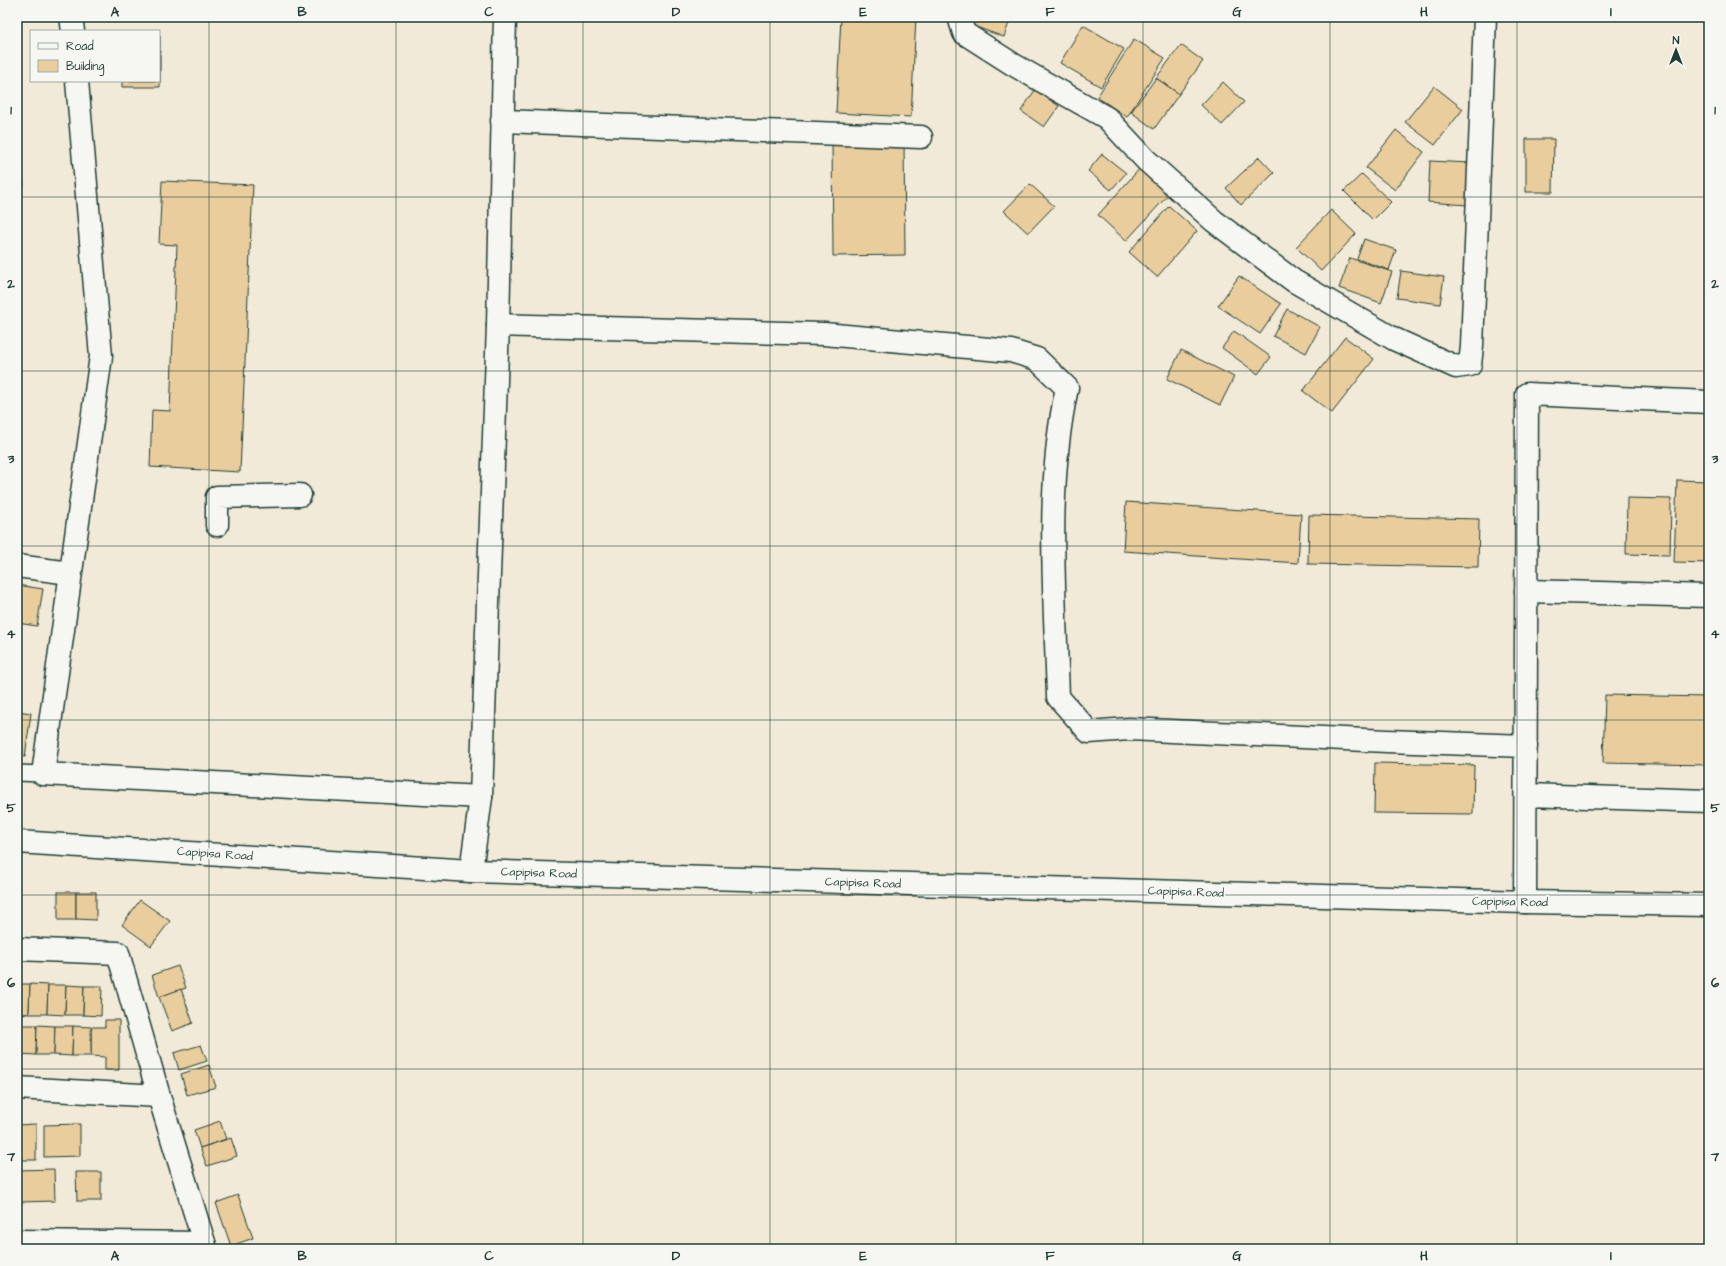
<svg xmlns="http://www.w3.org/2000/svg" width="1726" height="1266" font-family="'Architects Daughter',sans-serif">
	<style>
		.water { fill: #7fcdde; stroke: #59939a }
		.building { fill: #e9cd9d; stroke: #1f3d34 }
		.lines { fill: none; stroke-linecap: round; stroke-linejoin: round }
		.lane-casing { stroke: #1f3d34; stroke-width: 18 }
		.street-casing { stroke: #1f3d34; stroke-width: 25 }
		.secondary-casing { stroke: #1f3d34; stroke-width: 25 }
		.lane { stroke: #f6f6f2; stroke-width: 15 }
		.street { stroke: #f6f6f2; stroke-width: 22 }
		.secondary { stroke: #f6f6f2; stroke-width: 22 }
		.grid { fill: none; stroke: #1f3d34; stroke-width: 1; stroke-opacity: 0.55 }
		.labels { text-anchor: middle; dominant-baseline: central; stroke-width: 3.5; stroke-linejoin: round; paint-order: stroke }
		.street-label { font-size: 12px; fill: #1f3d34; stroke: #f6f6f2 }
		.neatline { fill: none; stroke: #1f3d34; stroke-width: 1.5 }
		.grid-label { font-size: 13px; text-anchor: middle; font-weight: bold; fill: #1f3d34 }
	</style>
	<rect width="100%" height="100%" fill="#f2ead8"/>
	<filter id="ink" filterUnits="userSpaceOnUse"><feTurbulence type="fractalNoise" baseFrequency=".025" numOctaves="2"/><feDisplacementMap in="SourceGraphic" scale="8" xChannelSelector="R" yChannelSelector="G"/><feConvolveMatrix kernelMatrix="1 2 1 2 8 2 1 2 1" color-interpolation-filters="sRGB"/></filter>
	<g filter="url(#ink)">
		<path class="water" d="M17 141 24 185 17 196Z"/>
		<g class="building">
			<path d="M841 17H916L911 117 836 113Z"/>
			<path d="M963 17H1011L1004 37 962 22Z"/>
			<path d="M1083 25 1124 49 1101 87 1060 63Z"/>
			<path d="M159 36H160V87H122V81H159Z"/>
			<path d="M1134 39 1165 58 1127 117 1097 97Z"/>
			<path d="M1181 45 1203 61 1179 94 1156 78Z"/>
			<path d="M1156 78 1179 94 1154 129 1131 112Z"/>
			<path d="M1223 82 1244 102 1222 125 1201 105Z"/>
			<path d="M1434 86 1463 109 1435 145 1405 122Z"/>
			<path d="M1035 90 1059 106 1044 127 1021 111Z"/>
			<path d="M1396 130 1424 152 1395 190 1366 168Z"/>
			<path d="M904 138 905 255 833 256 832 139Z"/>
			<path d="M1526 139H1554L1553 192H1526Z"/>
			<path d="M1102 154 1126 173 1111 190 1088 171Z"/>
			<path d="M1259 157 1274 173 1241 205 1226 188Z"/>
			<path d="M1430 161 1470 163 1467 205 1428 202Z"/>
			<path d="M1142 166 1171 192 1126 241 1098 215Z"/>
			<path d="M1362 174 1391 202 1373 220 1344 191Z"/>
			<path d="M162 181 253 185 240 472 150 467 152 410 170 411 177 245 159 244Z"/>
			<path d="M1030 184 1054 206 1028 233 1004 211Z"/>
			<path d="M1169 206 1197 231 1157 277 1129 252Z"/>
			<path d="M1331 210 1356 234 1321 271 1296 247Z"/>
			<path d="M1364 239 1396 250 1389 270 1357 259Z"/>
			<path d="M1350 258 1392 272 1381 303 1339 288Z"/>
			<path d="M1401 271 1444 277 1440 304 1397 298Z"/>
			<path d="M1239 276 1281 304 1260 334 1218 306Z"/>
			<path d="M1287 309 1320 327 1306 353 1273 336Z"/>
			<path d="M1234 331 1271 357 1258 374 1222 348Z"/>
			<path d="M1345 337 1374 359 1332 413 1303 391Z"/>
			<path d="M1181 350 1234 377 1220 405 1167 379Z"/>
			<path d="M1677 480 1709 481V563L1674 562Z"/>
			<path d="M1627 498 1671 499 1670 555 1626 554Z"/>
			<path d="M1126 502 1301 514 1298 563 1123 551Z"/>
			<path d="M1309 515 1479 519 1478 567 1308 564Z"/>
			<path d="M17 585 43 589 37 626 17 623Z"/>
			<path d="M1605 695 1709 697V765L1603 763Z"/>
			<path d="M17 711 31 713 25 757 17 756Z"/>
			<path d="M1375 763 1474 765 1473 814 1374 813Z"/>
			<path d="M17 891H19L18 919H17Z"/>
			<rect x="58" y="892" width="18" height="28"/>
			<path d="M76 892H96V920L76 919Z"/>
			<path d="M140 900 170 921 151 946 122 925Z"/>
			<path d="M178 966 186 988 159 997 152 975Z"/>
			<path d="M17 984H30L29 1014 17 1013Z"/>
			<path d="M30 984 48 985 47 1014H29Z"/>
			<path d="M48 985H66L65 1015 47 1014Z"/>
			<path d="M66 985 84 986 83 1015H65Z"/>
			<path d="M84 986H102L101 1016 83 1015Z"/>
			<path d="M181 989 193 1023 172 1031 159 997Z"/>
			<path d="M105 1020H119V1070H105V1057L91 1056V1027H105Z"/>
			<path d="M17 1025H19L18 1054H17Z"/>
			<path d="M19 1025H37L36 1055 18 1054Z"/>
			<path d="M37 1025 55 1026 54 1055H36Z"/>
			<path d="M55 1026H73L72 1056 54 1055Z"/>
			<path d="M73 1026 91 1027V1056H72Z"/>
			<path d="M201 1045 207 1061 179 1070 174 1053Z"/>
			<path d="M209 1065 216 1087 187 1095 181 1074Z"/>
			<path d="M220 1121 226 1139 200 1148 194 1130Z"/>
			<path d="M36 1124V1160H17V1125Z"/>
			<path d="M80 1124V1156L44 1157V1125Z"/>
			<path d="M231 1138 237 1156 207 1166 200 1148Z"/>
			<path d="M54 1169 55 1201 19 1202 18 1170Z"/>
			<path d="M76 1172H101V1201H77Z"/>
			<path d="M238 1195 253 1238 231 1246 216 1203Z"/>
		</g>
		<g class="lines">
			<defs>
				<path id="lane" d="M17 773 43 774"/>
				<g id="street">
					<path d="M71 17 73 31"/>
					<path d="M959 17 964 33 1014 65 1107 118 1146 160 1214 221 1294 281 1394 339 1456 367 1470 365 1472 346 1485 17"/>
					<path d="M77 81 101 356 43 774 481 797"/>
					<path d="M502 121 921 137"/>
					<path d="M498 325 824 334 1011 351 1037 359 1067 388C1045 488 1055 595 1058 697L1089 732 1129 729 1387 741 1526 746"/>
					<path d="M217 525V497L300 495"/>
					<path d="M17 566 70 573"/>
					<path d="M1526 591 1709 596"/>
					<path d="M1526 795 1709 801"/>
					<path d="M471 871 481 797 498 325 505 17"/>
					<path d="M1525 902 1527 394 1709 402"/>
					<path d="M17 949 118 953 159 1096 206 1249"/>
					<path d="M17 1088 159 1096"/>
					<path d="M17 1241 204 1243"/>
				</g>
				<path id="secondary" d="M17 842 471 871 1525 902 1709 905"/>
			</defs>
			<use href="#lane" class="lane-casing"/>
			<use href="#street" class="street-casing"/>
			<use href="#secondary" class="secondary-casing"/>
			<use href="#lane" class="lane"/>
			<use href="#street" class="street"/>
			<use href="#secondary" class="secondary"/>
		</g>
	</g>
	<path class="grid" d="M209 17V1249M396 17V1249M583 17V1249M770 17V1249M956 17V1249M1143 17V1249M1330 17V1249M1517 17V1249M17 197H1709M17 371H1709M17 546H1709M17 720H1709M17 895H1709M17 1069H1709"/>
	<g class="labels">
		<g class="street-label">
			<text transform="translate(215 854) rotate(4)">Capipisa Road</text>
			<text transform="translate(539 873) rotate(2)">Capipisa Road</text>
			<text transform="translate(863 883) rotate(2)">Capipisa Road</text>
			<text transform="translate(1186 892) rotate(2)">Capipisa Road</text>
			<text transform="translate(1510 902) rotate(1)">Capipisa Road</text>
		</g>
	</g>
	<rect width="1726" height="1266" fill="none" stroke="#f6f6f2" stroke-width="44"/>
	<rect x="30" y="30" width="130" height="52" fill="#f6f6f2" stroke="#a0aca6"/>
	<rect x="38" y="43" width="20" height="6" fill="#f6f6f2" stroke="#a0aca6"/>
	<text x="66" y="50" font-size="12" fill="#1f3d34">Road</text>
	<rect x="38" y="60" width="20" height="12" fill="#e9cd9d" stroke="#a0aca6"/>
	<text x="66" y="70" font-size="12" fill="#1f3d34">Building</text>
	<g transform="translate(1676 50)" stroke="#f6f6f2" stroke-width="3" paint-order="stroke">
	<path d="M0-3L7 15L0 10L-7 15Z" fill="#1f3d34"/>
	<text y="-6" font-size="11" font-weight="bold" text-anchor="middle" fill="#1f3d34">N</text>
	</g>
	<rect x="22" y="22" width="1682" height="1222" class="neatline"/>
	<g class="grid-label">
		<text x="115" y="16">A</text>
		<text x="302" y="16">B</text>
		<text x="489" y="16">C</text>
		<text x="676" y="16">D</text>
		<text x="863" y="16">E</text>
		<text x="1050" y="16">F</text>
		<text x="1237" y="16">G</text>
		<text x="1424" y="16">H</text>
		<text x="1611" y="16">I</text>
		<text x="11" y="114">1</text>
		<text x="1715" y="114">1</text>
		<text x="11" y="288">2</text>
		<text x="1715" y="288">2</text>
		<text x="11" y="463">3</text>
		<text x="1715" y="463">3</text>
		<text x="11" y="638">4</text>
		<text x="1715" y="638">4</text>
		<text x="11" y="812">5</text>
		<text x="1715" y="812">5</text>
		<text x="11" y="987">6</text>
		<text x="1715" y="987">6</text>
		<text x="11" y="1161">7</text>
		<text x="1715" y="1161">7</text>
		<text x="115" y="1260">A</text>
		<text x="302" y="1260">B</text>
		<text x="489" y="1260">C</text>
		<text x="676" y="1260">D</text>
		<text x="863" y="1260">E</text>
		<text x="1050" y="1260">F</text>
		<text x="1237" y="1260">G</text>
		<text x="1424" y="1260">H</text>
		<text x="1611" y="1260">I</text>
	</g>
</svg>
